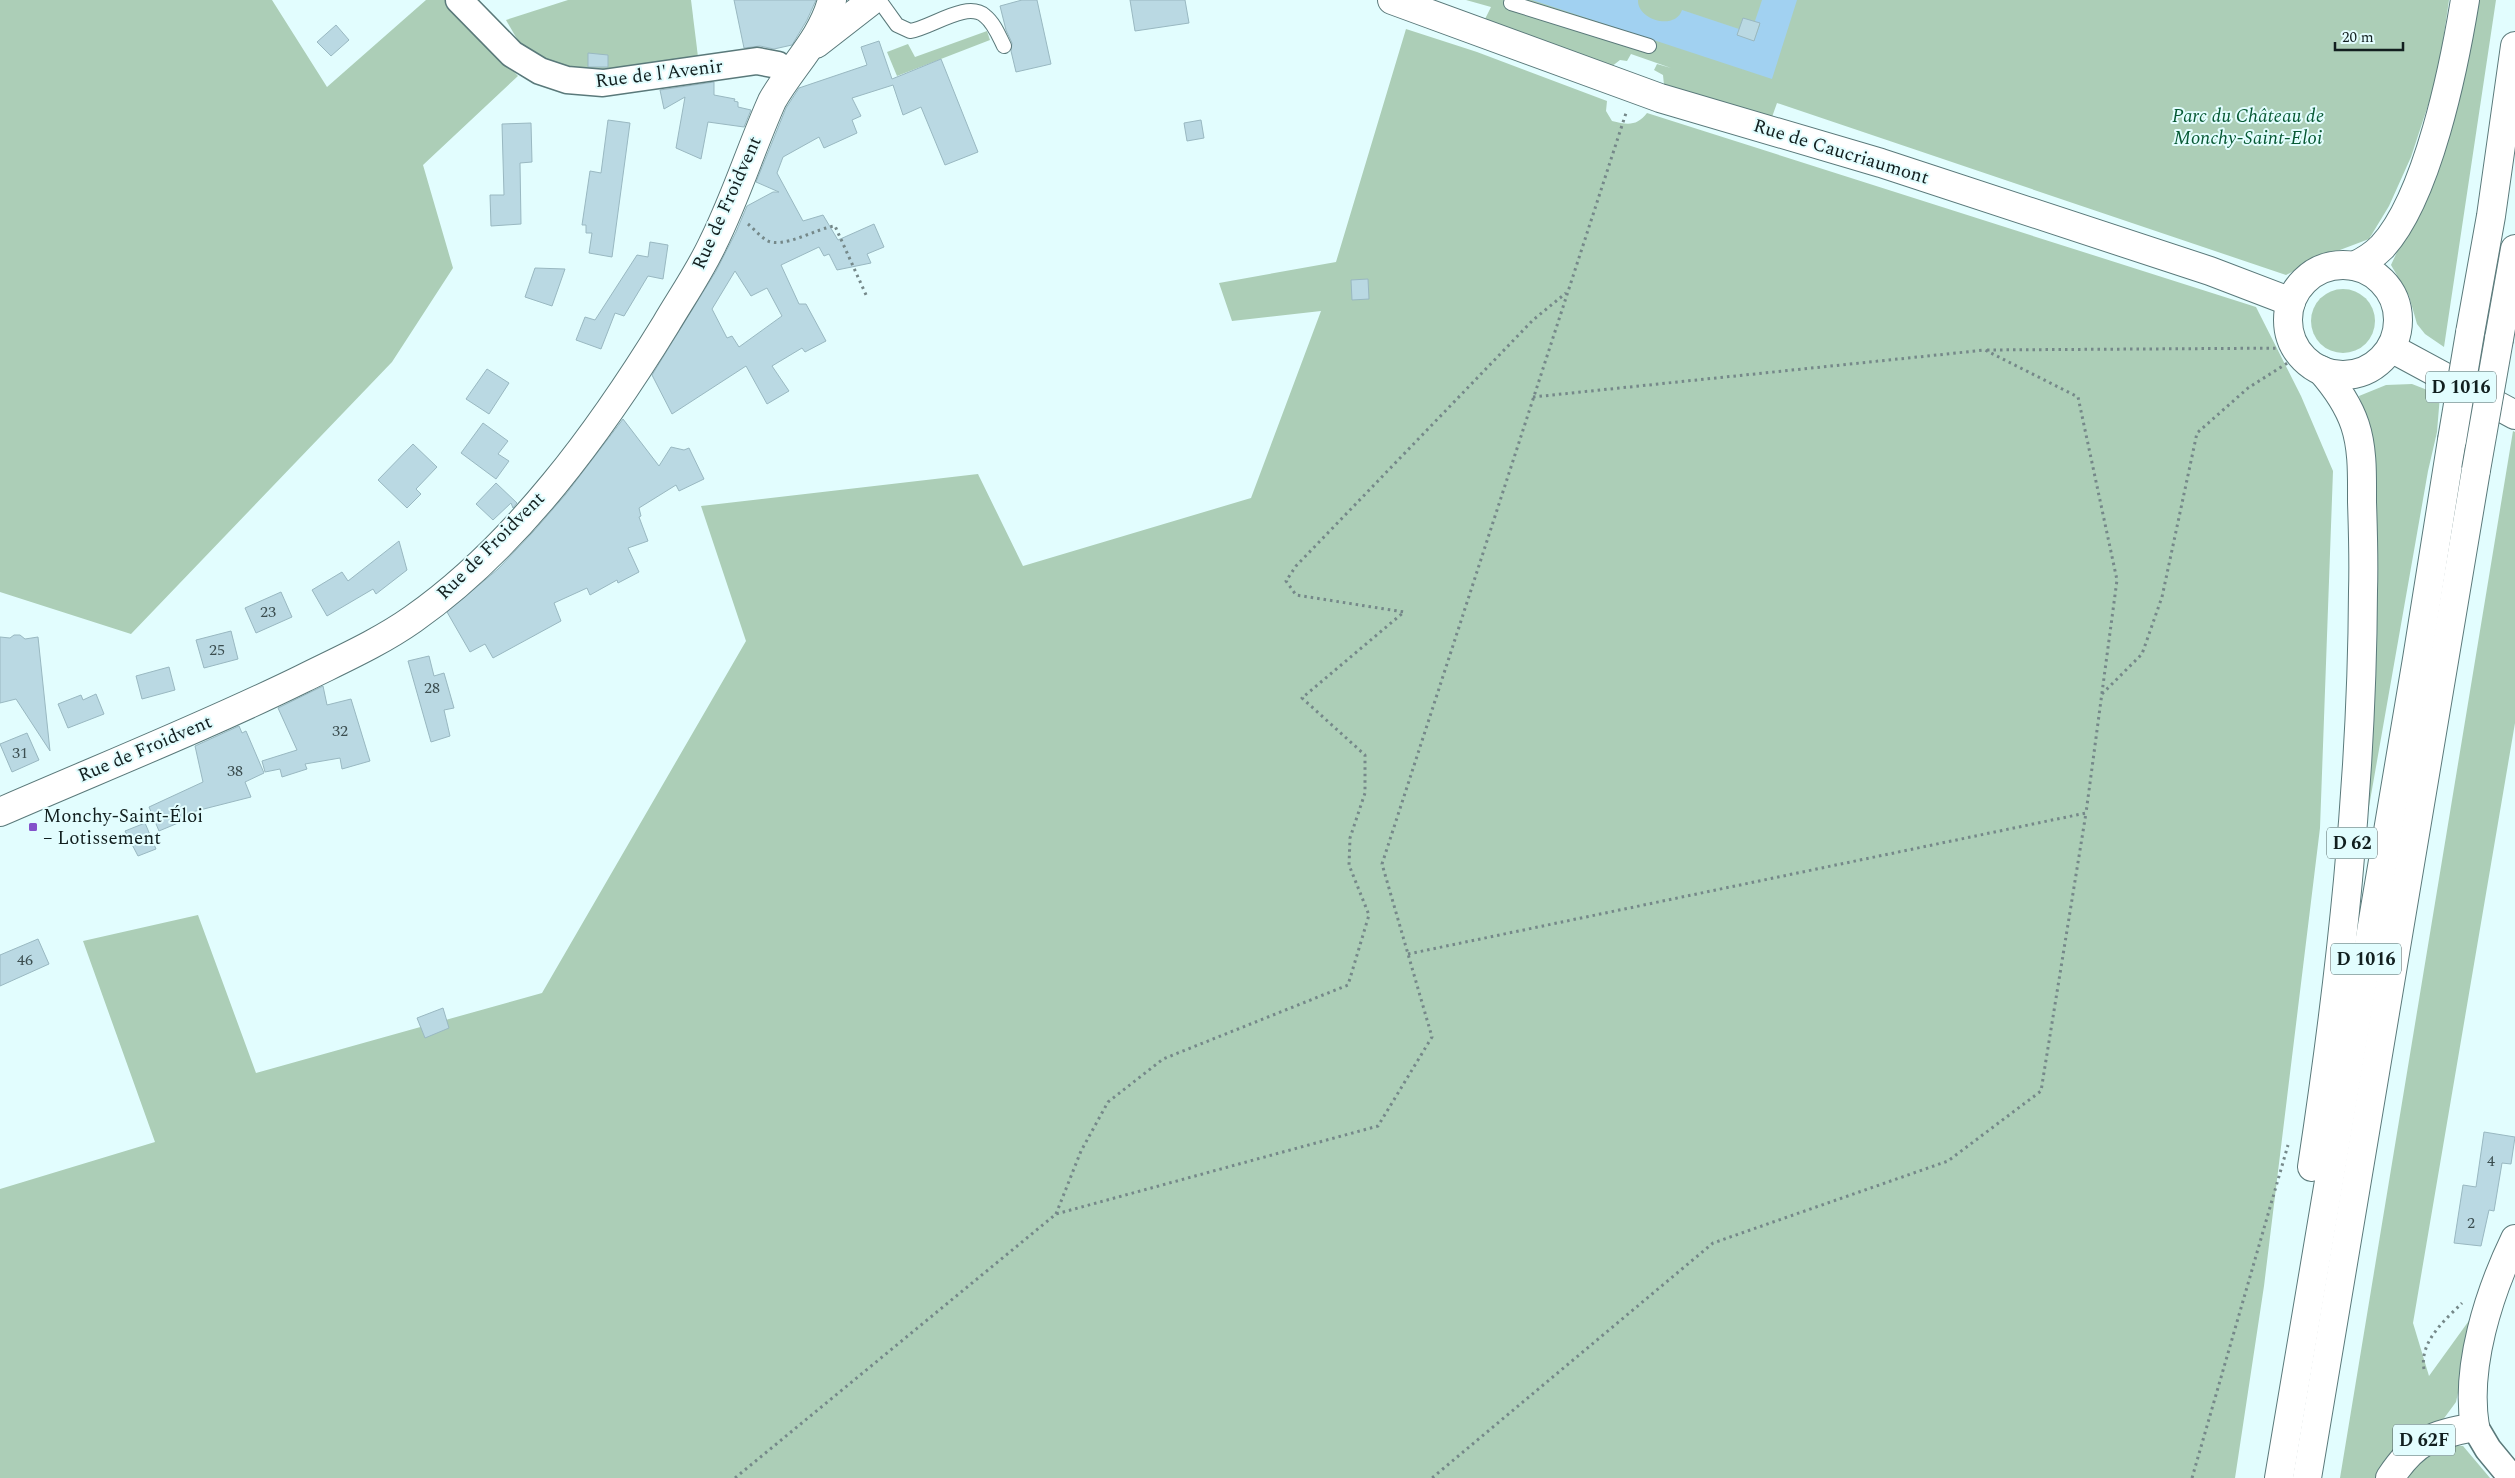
<svg xmlns="http://www.w3.org/2000/svg" width="2515" height="1478" font-family="Spectral,serif">
	<style>
		.green { fill: #acceb7 }
		.water { fill: #a1d1f1 }
		.building { fill: #bad9e3; stroke: #99b8c1; fill-rule: evenodd }
		.lines { fill: none; stroke-linecap: round; stroke-linejoin: round }
		.lane-casing { stroke: #5a797a; stroke-width: 16 }
		.street-casing { stroke: #5a797a; stroke-width: 29 }
		.secondary-casing { stroke: #5a797a; stroke-width: 30 }
		.highway-casing { stroke: #5a797a; stroke-width: 30 }
		.path { stroke: #758889; stroke-width: 3; stroke-dasharray: 2.5 4; stroke-linecap: butt }
		.lane { stroke: #fff; stroke-width: 14 }
		.street { stroke: #fff; stroke-width: 26 }
		.secondary { stroke: #fff; stroke-width: 28 }
		.highway { stroke: #fff; stroke-width: 28 }
		.highway-bridge-casing { stroke: #5a797a; stroke-width: 30; stroke-linecap: butt }
		.highway-bridge { stroke: #fff; stroke-width: 28 }
		.poi-dot { fill: #8351ca; stroke: #e2fdfe; stroke-width: 2 }
		.labels { text-anchor: middle; dominant-baseline: central; stroke-width: 4; stroke-linejoin: round; paint-order: stroke }
		.number-label { font-size: 16px; fill: #3c4e50 }
		.shield { fill: #e2fdfe; stroke: #506262; stroke-width: 1 }
		.shield-label { font-size: 18px; font-weight: bold; fill: #121f1f }
		.street-label { font-size: 19px; fill: #121f1f; stroke: #e2fdfe }
		.park-label { font-size: 19px; font-style: italic; fill: #065933; stroke: #e2fdfe }
		.poi-label { font-size: 19px; fill: #121f1f; stroke: #e2fdfe; text-anchor: start }
	</style>
	<rect width="100%" height="100%" fill="#e2fdfe"/>
	<g class="green">
		<path d="M0 0H272L327 87 426 0H445L518 76 423 165 453 268 392 362 131 634 0 592Z"/>
		<path d="M568 0H691L699 65 586 76 524 51 506 20Z"/>
		<path d="M1466 0H2449L2438 75 2411 157 2389 206 2369 239 2324 256 2286 275 1777 103 1772 117 1664 85 1663 75 1654 70 1657 64 1671 68 1631 54 1627 61 1620 60 1611 67 1484 21 1491 7Z"/>
		<path d="M2476 0H2496L2444 347 2425 334 2417 324 2409 296 2391 265 2434 172 2468 61Z"/>
		<path d="M1406 29 1477 52 1607 101 1606 111 1612 121C1628 125 1637 126 1647 113L2256 307 2301 396 2333 471 2320 828 2264 1286 2235 1478H0V1189L155 1142 83 941 198 915 256 1073 542 993 746 641 701 506 978 474 1023 566 1251 498 1321 311 1232 321 1219 283 1336 262Z"/>
		<path d="M987 31 990 40 897 76 887 52 908 44 915 57Z"/>
		<circle cx="2343" cy="321" r="32"/>
		<path d="M2412 384 2440 395 2437 432 2428 471 2361 852 2368 425 2359 396 2386 385Z"/>
		<path d="M2513 431 2515 432V723L2413 1323 2429 1376 2476 1311 2456 1402 2442 1421 2380 1478H2340Z"/>
		<path d="M2437 1445 2463 1446 2490 1478H2404Z"/>
	</g>
	<path class="water" d="M1532 0H1638C1637 20 1675 31 1682 10L1739 29 1737 35 1754 41 1760 25 1755 21 1762 0H1797L1772 79Z"/>
	<g class="building">
		<path d="M734 0H816L807 20 792 45 774 49 760 46 744 48Z"/>
		<path d="M1022 0H1037L1051 64 1016 72 1011 51 1012 43 1006 30 1000 6Z"/>
		<path d="M1130 0H1185L1189 23 1135 31Z"/>
		<path d="M1743 18 1760 23 1754 41 1737 35Z"/>
		<path d="M336 25 349 40 331 56 317 42Z"/>
		<path d="M879 41 892 79 941 59 978 152 945 165 921 107 903 115 893 85 852 98 861 116 852 120 857 133 824 148 819 137 783 157 777 173 803 221 823 215 838 240 874 224 884 247 867 254 871 263 837 270 829 254 824 256 819 247 781 265 799 304H806L826 341 805 352 802 348 772 366 789 391 767 404 746 366 672 414 652 375 716 271 736 232 747 206 773 192H779L756 182 786 108 799 88 867 65 861 47ZM735 271 751 296 767 288 782 316 739 347 732 336 727 338 712 309Z"/>
		<path d="M588 53 608 55V67H588Z"/>
		<path d="M714 82V95L735 99 734 101 738 102V107L751 110 744 127 708 122 701 159 676 148 685 97 664 109 660 90Z"/>
		<path d="M608 120 630 123 612 257 589 253 592 233H586V225H582L590 171 601 173Z"/>
		<path d="M1201 120 1204 138 1187 141 1184 123Z"/>
		<path d="M531 123 532 162 520 163 521 224 491 226 490 195H504L502 124Z"/>
		<path d="M650 242 668 245 663 279 648 276 624 316 615 313 601 349 576 340 585 317 595 320 637 255 648 257Z"/>
		<path d="M535 268 565 269 552 306 525 297Z"/>
		<path d="M1368 279 1369 299 1352 300 1351 280Z"/>
		<path d="M487 369 509 383 489 414 466 399Z"/>
		<path d="M623 419 659 466 671 447 684 450 689 448 704 479 679 491 676 485 639 508 641 516 639 517 648 541 628 548 639 572 618 583 617 580 590 595 587 588 554 603 561 621 493 658 485 644 470 652 447 612 498 569 533 532 566 494Z"/>
		<path d="M483 423 508 441 498 454 509 461 496 479 461 453Z"/>
		<path d="M413 444 437 467 416 489 421 494 407 508 378 480Z"/>
		<path d="M496 483 517 503 513 508 511 503 493 520 476 504Z"/>
		<path d="M399 541 407 570 376 594 373 589 327 616 312 590 342 572 348 581Z"/>
		<path d="M281 592 292 617 256 633 245 608Z"/>
		<path d="M231 631 238 659 204 668 196 640Z"/>
		<path d="M14 635H20L25 639 38 637 50 751 16 699 0 703V637L10 638Z"/>
		<path d="M429 656 434 676 444 673 454 708 444 710 450 736 431 742 408 661Z"/>
		<path d="M169 667 175 690 142 699 136 676Z"/>
		<path d="M323 686 327 705 351 699 370 761 342 769 340 758 305 764 307 769 282 777 280 769 265 772 262 761 297 750 278 708Z"/>
		<path d="M96 694 104 714 68 728 58 704 81 695 83 700Z"/>
		<path d="M239 726 242 733 246 731 264 773 245 782 251 797 188 813 190 818 159 831 149 807 203 782 195 746Z"/>
		<path d="M27 733 39 760 12 772 0 744Z"/>
		<path d="M145 823 156 849 138 856 125 831Z"/>
		<path d="M38 939 49 964 0 986V955Z"/>
		<path d="M443 1008 449 1028 425 1038 417 1018Z"/>
		<path d="M2484 1132 2515 1137 2511 1164 2502 1163 2494 1211 2489 1210 2481 1246 2454 1243 2463 1185 2476 1187Z"/>
	</g>
	<g class="lines">
		<defs>
			<g id="lane">
				<path d="M879 0 897 25 910 31C931 28 967 0 985 16 994 23 999 36 1004 46"/>
				<path d="M1512 0 1511 3 1649 46"/>
			</g>
			<g id="street">
				<path d="M459 0 512 54 540 71 567 80 603 83 757 61 778 65 789 74"/>
				<path d="M2475 1427 2488 1449 2512 1478"/>
			</g>
			<g id="secondary">
				<path d="M1392 0 1660 98 1881 163 2210 271 2291 302"/>
				<path d="M816 44 870 2"/>
				<circle cx="2343" cy="320" r="55"/>
				<path d="M2391 348 2515 415"/>
				<path d="M0 812C101 768 204 727 302 679 340 660 379 643 413 619 517 546 601 430 666 324 682 297 700 271 713 243 736 197 751 148 772 101 791 67 822 39 832 0"/>
				<path d="M2475 1427C2465 1367 2489 1293 2515 1239"/>
			</g>
			<g id="highway">
				<path d="M2354 266C2365 261 2374 255 2382 247 2428 197 2454 67 2465 0"/>
				<path d="M2470 333 2491 216 2515 46"/>
				<path d="M2499 339 2515 249"/>
				<path d="M2312 1167C2341 976 2362 785 2363 591 2364 561 2363 532 2362 502 2362 476 2363 449 2355 425 2348 404 2335 386 2321 370"/>
				<path d="M2279 1478 2417 659 2452 440"/>
				<path d="M2307 1478 2476 470"/>
				<path d="M2390 1478C2415 1440 2432 1435 2475 1427"/>
			</g>
		</defs>
		<use href="#lane" class="lane-casing"/>
		<use href="#street" class="street-casing"/>
		<use href="#secondary" class="secondary-casing"/>
		<use href="#highway" class="highway-casing"/>
		<g class="path">
			<path d="M748 224C754 229 760 236 766 240 782 250 817 228 835 226L867 297"/>
			<path d="M1987 350 2296 348"/>
			<path d="M1533 397 1985 350 2078 397 2117 580 2086 813"/>
			<path d="M2102 694 2142 654 2162 597 2197 433 2248 388 2300 355"/>
			<path d="M1408 954 2086 813 2041 1091 1948 1161 1713 1243 1432 1478"/>
			<path d="M1056 1214 1081 1151 1108 1102 1163 1059 1348 985 1369 915 1349 865 1350 838 1365 793V755L1302 698 1404 612 1296 595 1286 581 1296 566 1533 320 1566 293"/>
			<path d="M2424 1369C2419 1342 2445 1320 2462 1303"/>
			<path d="M735 1478 1056 1214 1378 1126 1432 1037 1382 864 1627 110"/>
			<path d="M2192 1478 2288 1145"/>
		</g>
		<use href="#lane" class="lane"/>
		<use href="#street" class="street"/>
		<use href="#secondary" class="secondary"/>
		<use href="#highway" class="highway"/>
		<defs>
			<g id="highway-bridge">
				<path d="M2452 440 2470 333"/>
				<path d="M2476 470 2499 339"/>
			</g>
		</defs>
		<use href="#highway-bridge" class="highway-bridge-casing"/>
		<use href="#highway-bridge" class="highway-bridge"/>
	</g>
	<rect class="poi-dot" x="28" y="822" width="10" height="10" rx="2.5"/>
	<g class="labels">
		<g class="number-label">
			<text x="268" y="612">23</text>
			<text x="217" y="650">25</text>
			<text x="432" y="688">28</text>
			<text x="340" y="731">32</text>
			<text x="20" y="753">31</text>
			<text x="235" y="771">38</text>
			<text x="25" y="960">46</text>
			<text x="2491" y="1161">4</text>
			<text x="2471" y="1223">2</text>
		</g>
		<g class="shield">
			<rect x="2426" y="371.5" width="70" height="31" rx="4"/>
			<rect x="2327" y="827.5" width="50" height="31" rx="4"/>
			<rect x="2331" y="943.5" width="70" height="31" rx="4"/>
			<rect x="2393" y="1424.5" width="62" height="31" rx="4"/>
		</g>
		<g class="shield-label">
			<text x="2461" y="387">D 1016</text>
			<text x="2352" y="843">D 62</text>
			<text x="2366" y="959">D 1016</text>
			<text x="2424" y="1440">D 62F</text>
		</g>
		<g class="street-label">
			<text transform="translate(659 74) rotate(-7)">Rue de l'Avenir</text>
			<text transform="translate(1841 152) rotate(17)">Rue de Caucriaumont</text>
			<text transform="translate(727 203) rotate(-66)">Rue de Froidvent</text>
			<text transform="translate(491 546) rotate(-45)">Rue de Froidvent</text>
			<text transform="translate(145 749) rotate(-23)">Rue de Froidvent</text>
		</g>
		<g class="park-label">
			<text x="2248" y="116">Parc du Château de<tspan x="2248" dy="22">Monchy-Saint-Eloi</tspan></text>
		</g>
		<g class="poi-label">
			<text x="43" y="816">Monchy-Saint-Éloi<tspan x="43" dy="22">– Lotissement</tspan></text>
		</g>
	</g>
	<path d="M2335 42v8h68v-8" fill="none" stroke="#121f1f" stroke-width="2.5"/>
	<text x="2342" y="42" font-size="15" fill="#121f1f" stroke="#e2fdfe" stroke-width="4" paint-order="stroke">20 m</text>
</svg>
